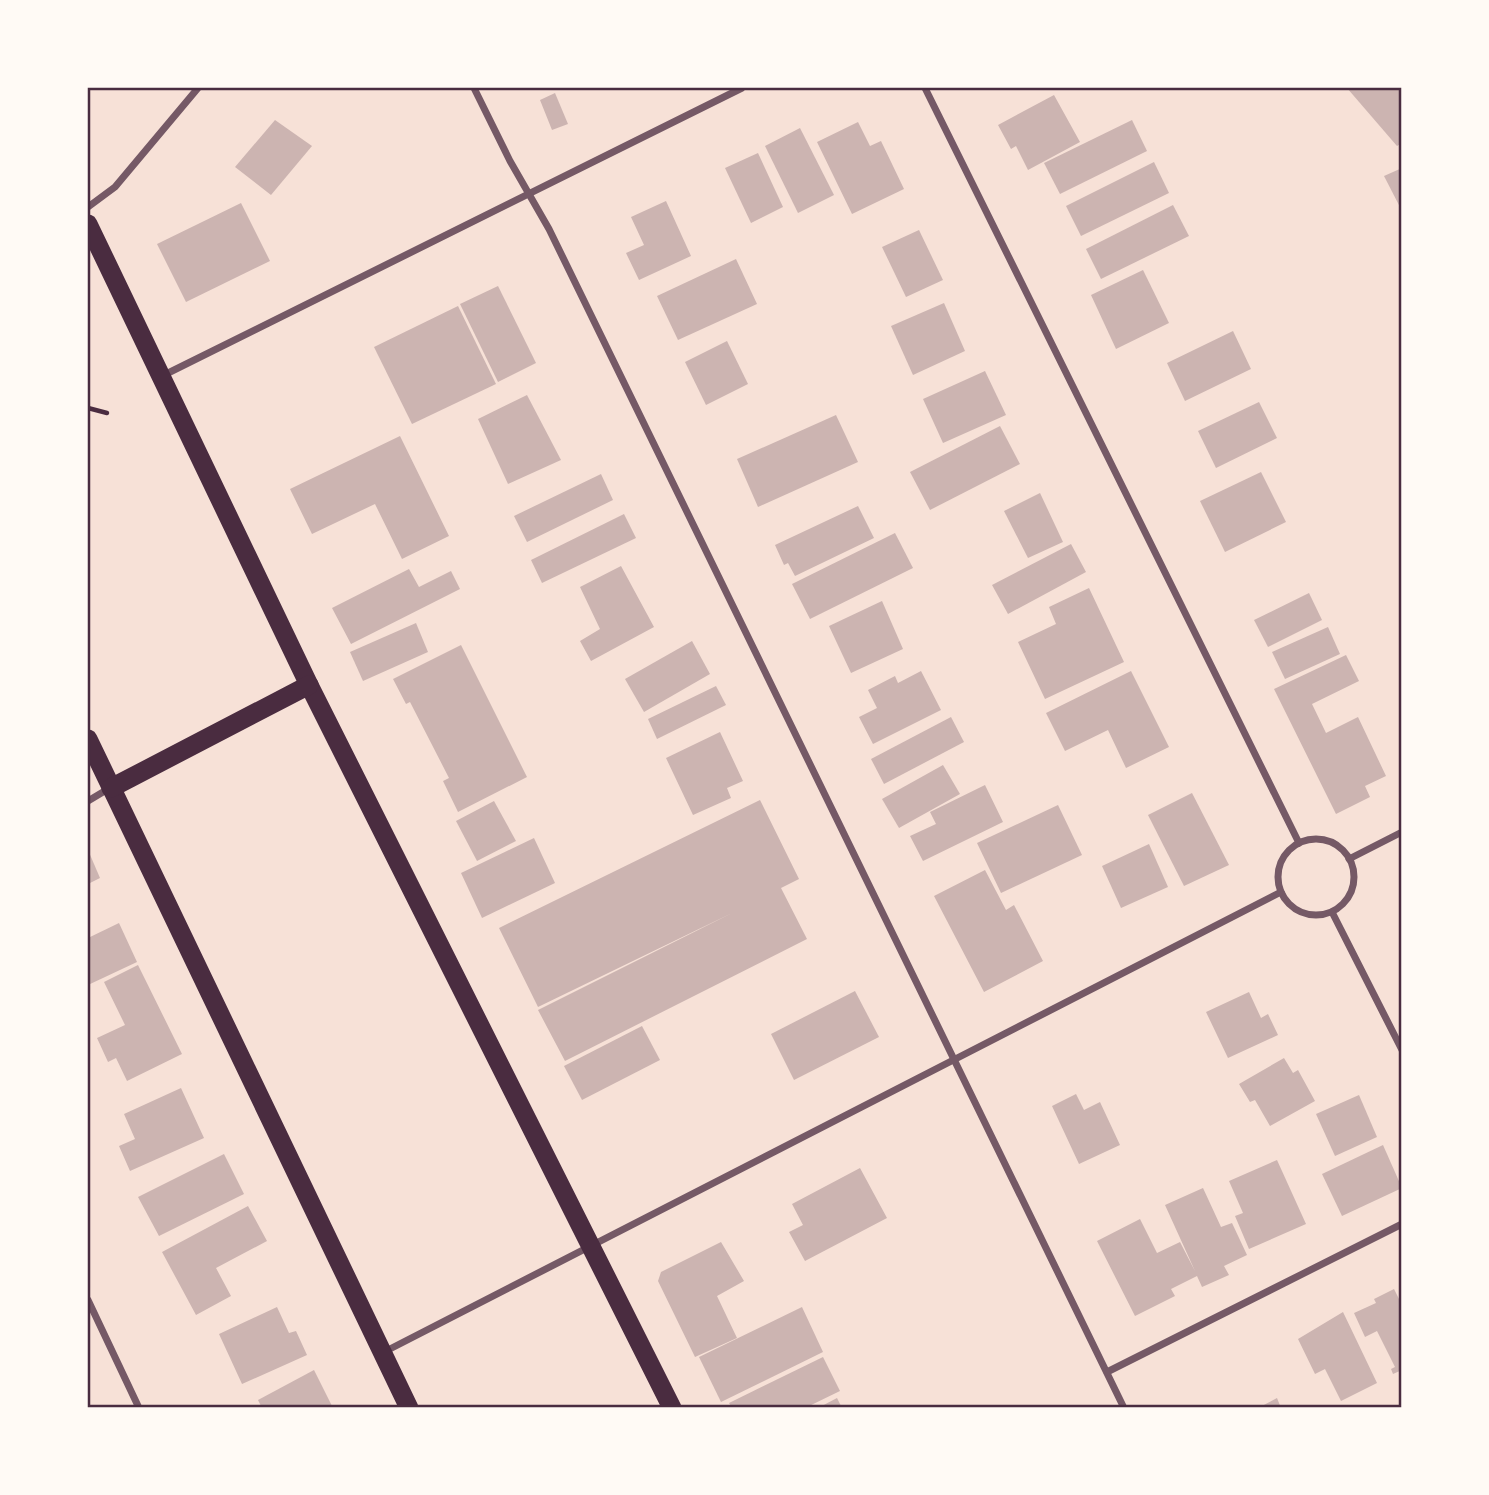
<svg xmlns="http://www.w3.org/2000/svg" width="1489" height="1495" font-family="Lato,sans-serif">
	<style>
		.building { fill: #ccb4b1 }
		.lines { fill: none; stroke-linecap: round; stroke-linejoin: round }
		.path { stroke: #4a2c40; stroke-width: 4.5 }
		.minor { stroke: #755966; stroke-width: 7 }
		.trunk { stroke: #4a2c40; stroke-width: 19 }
		.neatline { fill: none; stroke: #4a2c40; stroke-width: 2.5 }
	</style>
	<rect width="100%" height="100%" fill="#f7e1d7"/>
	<g class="building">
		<path d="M1347 88H1402V143L1397 146Z"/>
		<path d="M555 93 568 124 552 130 540 100Z"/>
		<path d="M1054 95 1080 142 1028 170 1016 146 1011 149 998 125Z"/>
		<path d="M275 120 312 146 271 195 235 167Z"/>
		<path d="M1132 120 1147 151 1060 194 1044 163Z"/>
		<path d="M858 122 870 146 881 141 904 189 852 214 817 142Z"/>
		<path d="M800 128 834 195 798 213 765 146Z"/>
		<path d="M758 153 783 207 751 223 725 168Z"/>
		<path d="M1154 162 1169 193 1081 236 1066 206Z"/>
		<path d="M1402 168V211L1384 176Z"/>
		<path d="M666 201 691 256 639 280 626 253 644 245 631 217Z"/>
		<path d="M241 203 270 261 186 302 157 244Z"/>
		<path d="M1173 205 1189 236 1101 279 1086 249Z"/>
		<path d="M919 230 943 280 906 297 882 247Z"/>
		<path d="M736 259 757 304 678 340 657 296Z"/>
		<path d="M1143 270 1169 323 1116 349 1091 295Z"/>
		<path d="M498 286 536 363 498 382 460 304Z"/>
		<path d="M944 303 965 351 913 375 891 326Z"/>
		<path d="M458 306 496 384 412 424 374 347Z"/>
		<path d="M1233 331 1251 369 1185 401 1167 363Z"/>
		<path d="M727 341 748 384 706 405 685 362Z"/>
		<path d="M985 371 1006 415 943 443 923 399Z"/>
		<path d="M527 395 561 460 508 484 478 419Z"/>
		<path d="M1259 402 1277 438 1216 468 1198 431Z"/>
		<path d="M836 415 858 462 758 507 737 459Z"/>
		<path d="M1000 426 1020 464 930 510 910 472Z"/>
		<path d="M400 436 449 536 402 559 375 504 312 534 290 489Z"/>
		<path d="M1261 472 1286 522 1225 552 1200 501Z"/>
		<path d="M601 474 613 500 527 542 514 516Z"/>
		<path d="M1040 493 1063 542 1028 558 1004 511Z"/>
		<path d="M858 506 874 538 795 576 788 563 784 565 775 545Z"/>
		<path d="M624 514 636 538 542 583 531 560Z"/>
		<path d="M895 533 913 568 810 619 792 584Z"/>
		<path d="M1071 544 1086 572 1008 614 992 585Z"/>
		<path d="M621 566 654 627 591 661 580 641 600 629 580 587Z"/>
		<path d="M409 569 419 587 451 571 460 589 351 644 332 608Z"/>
		<path d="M1089 588 1124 662 1045 699 1018 642 1056 624 1049 607Z"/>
		<path d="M1309 593 1322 620 1268 647 1254 620Z"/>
		<path d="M882 601 903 649 851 673 829 626Z"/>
		<path d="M416 623 428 652 363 681 350 652Z"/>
		<path d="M1328 627 1340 654 1285 679 1272 652Z"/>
		<path d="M692 641 710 674 644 712 625 679Z"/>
		<path d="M461 645 527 777 458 812 443 781 449 778 410 702 406 704 393 679Z"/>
		<path d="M1346 655 1359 681 1312 704 1326 733 1358 717 1386 776 1365 786 1370 797 1336 814 1274 689Z"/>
		<path d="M921 671 941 710 873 744 859 717 877 708 868 690 895 676 898 683Z"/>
		<path d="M1131 671 1169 747 1126 768 1108 730 1065 751 1046 713Z"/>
		<path d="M716 686 726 705 657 739 648 719Z"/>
		<path d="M951 717 964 742 884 784 871 759Z"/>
		<path d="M720 732 743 781 727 788 731 798 693 815 666 758Z"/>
		<path d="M943 765 960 794 899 828 882 799Z"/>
		<path d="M985 785 1003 822 923 861 910 836 936 824 930 812Z"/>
		<path d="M1192 793 1229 865 1184 886 1148 815Z"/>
		<path d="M760 800 799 879 781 888 807 939 565 1061 538 1010 732 913 538 1007 499 928Z"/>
		<path d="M494 801 516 841 477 861 456 821Z"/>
		<path d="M1058 805 1082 855 1001 893 977 843Z"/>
		<path d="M534 838 555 883 482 918 461 873Z"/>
		<path d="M1149 844 1168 887 1121 908 1102 866Z"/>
		<path d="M88 850 100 878 88 884Z"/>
		<path d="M985 870 1006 910 1014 905 1043 961 984 992 934 896Z"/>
		<path d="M119 923 137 962 88 985V938Z"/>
		<path d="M138 965 182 1054 127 1081 116 1058 108 1062 97 1038 125 1025 104 982Z"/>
		<path d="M855 991 879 1037 794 1080 771 1034Z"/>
		<path d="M1249 992 1261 1018 1268 1014 1278 1035 1228 1058 1206 1012Z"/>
		<path d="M642 1026 660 1060 582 1100 564 1066Z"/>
		<path d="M1284 1058 1293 1073 1298 1070 1315 1101 1270 1126 1255 1100 1250 1102 1239 1084Z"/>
		<path d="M181 1088 204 1138 130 1171 119 1146 135 1139 124 1114Z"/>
		<path d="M1076 1094 1084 1110 1100 1102 1120 1145 1079 1164 1052 1106Z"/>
		<path d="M1359 1095 1377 1137 1335 1156 1316 1114Z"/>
		<path d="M1383 1145 1402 1188 1342 1216 1322 1174Z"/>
		<path d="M224 1154 244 1194 159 1236 138 1197Z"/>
		<path d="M1277 1160 1306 1224 1249 1249 1235 1216 1243 1213 1229 1181Z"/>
		<path d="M860 1168 887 1218 805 1261 789 1232 803 1225 792 1204Z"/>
		<path d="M1203 1188 1221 1227 1232 1223 1247 1255 1224 1266 1229 1275 1202 1287 1197 1276 1171 1289 1175 1296 1135 1316 1097 1241 1140 1219 1157 1253 1180 1242 1195 1271 1165 1205Z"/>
		<path d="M248 1206 267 1241 216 1268 231 1296 196 1315 162 1252Z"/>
		<path d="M721 1242 744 1281 717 1296 737 1338 695 1357 658 1281 661 1272Z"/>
		<path d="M1394 1289 1402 1305V1370L1393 1374 1391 1369 1395 1367 1377 1331 1365 1337 1354 1313 1376 1303 1374 1299Z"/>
		<path d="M277 1307 289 1333 296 1331 307 1355 242 1384 219 1334Z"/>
		<path d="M802 1307 823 1352 721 1402 699 1357Z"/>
		<path d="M1343 1312 1377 1383 1341 1401 1325 1369 1315 1374 1298 1339Z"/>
		<path d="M823 1357 840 1391 805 1408H732L729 1403Z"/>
		<path d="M314 1370 333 1408H262L258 1400Z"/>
		<path d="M837 1398 842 1408H818Z"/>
		<path d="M1277 1398 1281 1408H1258Z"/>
	</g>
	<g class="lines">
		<path class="path" d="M88 408 107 413"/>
		<g class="minor">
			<path d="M474 88 510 161 549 229 1124 1408"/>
			<path d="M925 88 1299 843"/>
			<path d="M88 207 115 187 198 88"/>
			<path d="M162 376 742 88"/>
			<path d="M88 801 108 789"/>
			<circle cx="1316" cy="877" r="38"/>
			<path d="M1349 859 1402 832"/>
			<path d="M1332 912 1402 1050"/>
			<path d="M88 1300 139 1408"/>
			<path d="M384 1352 1281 892"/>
			<path d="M1107 1372 1402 1224"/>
		</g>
		<g class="trunk">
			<path d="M88 224 309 685 672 1408"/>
			<path d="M88 739 409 1408"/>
			<path d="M111 788 309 685"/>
		</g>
	</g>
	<rect width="1489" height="1495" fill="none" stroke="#fffaf5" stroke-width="178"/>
	<rect x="89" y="89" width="1311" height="1317" class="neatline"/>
</svg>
